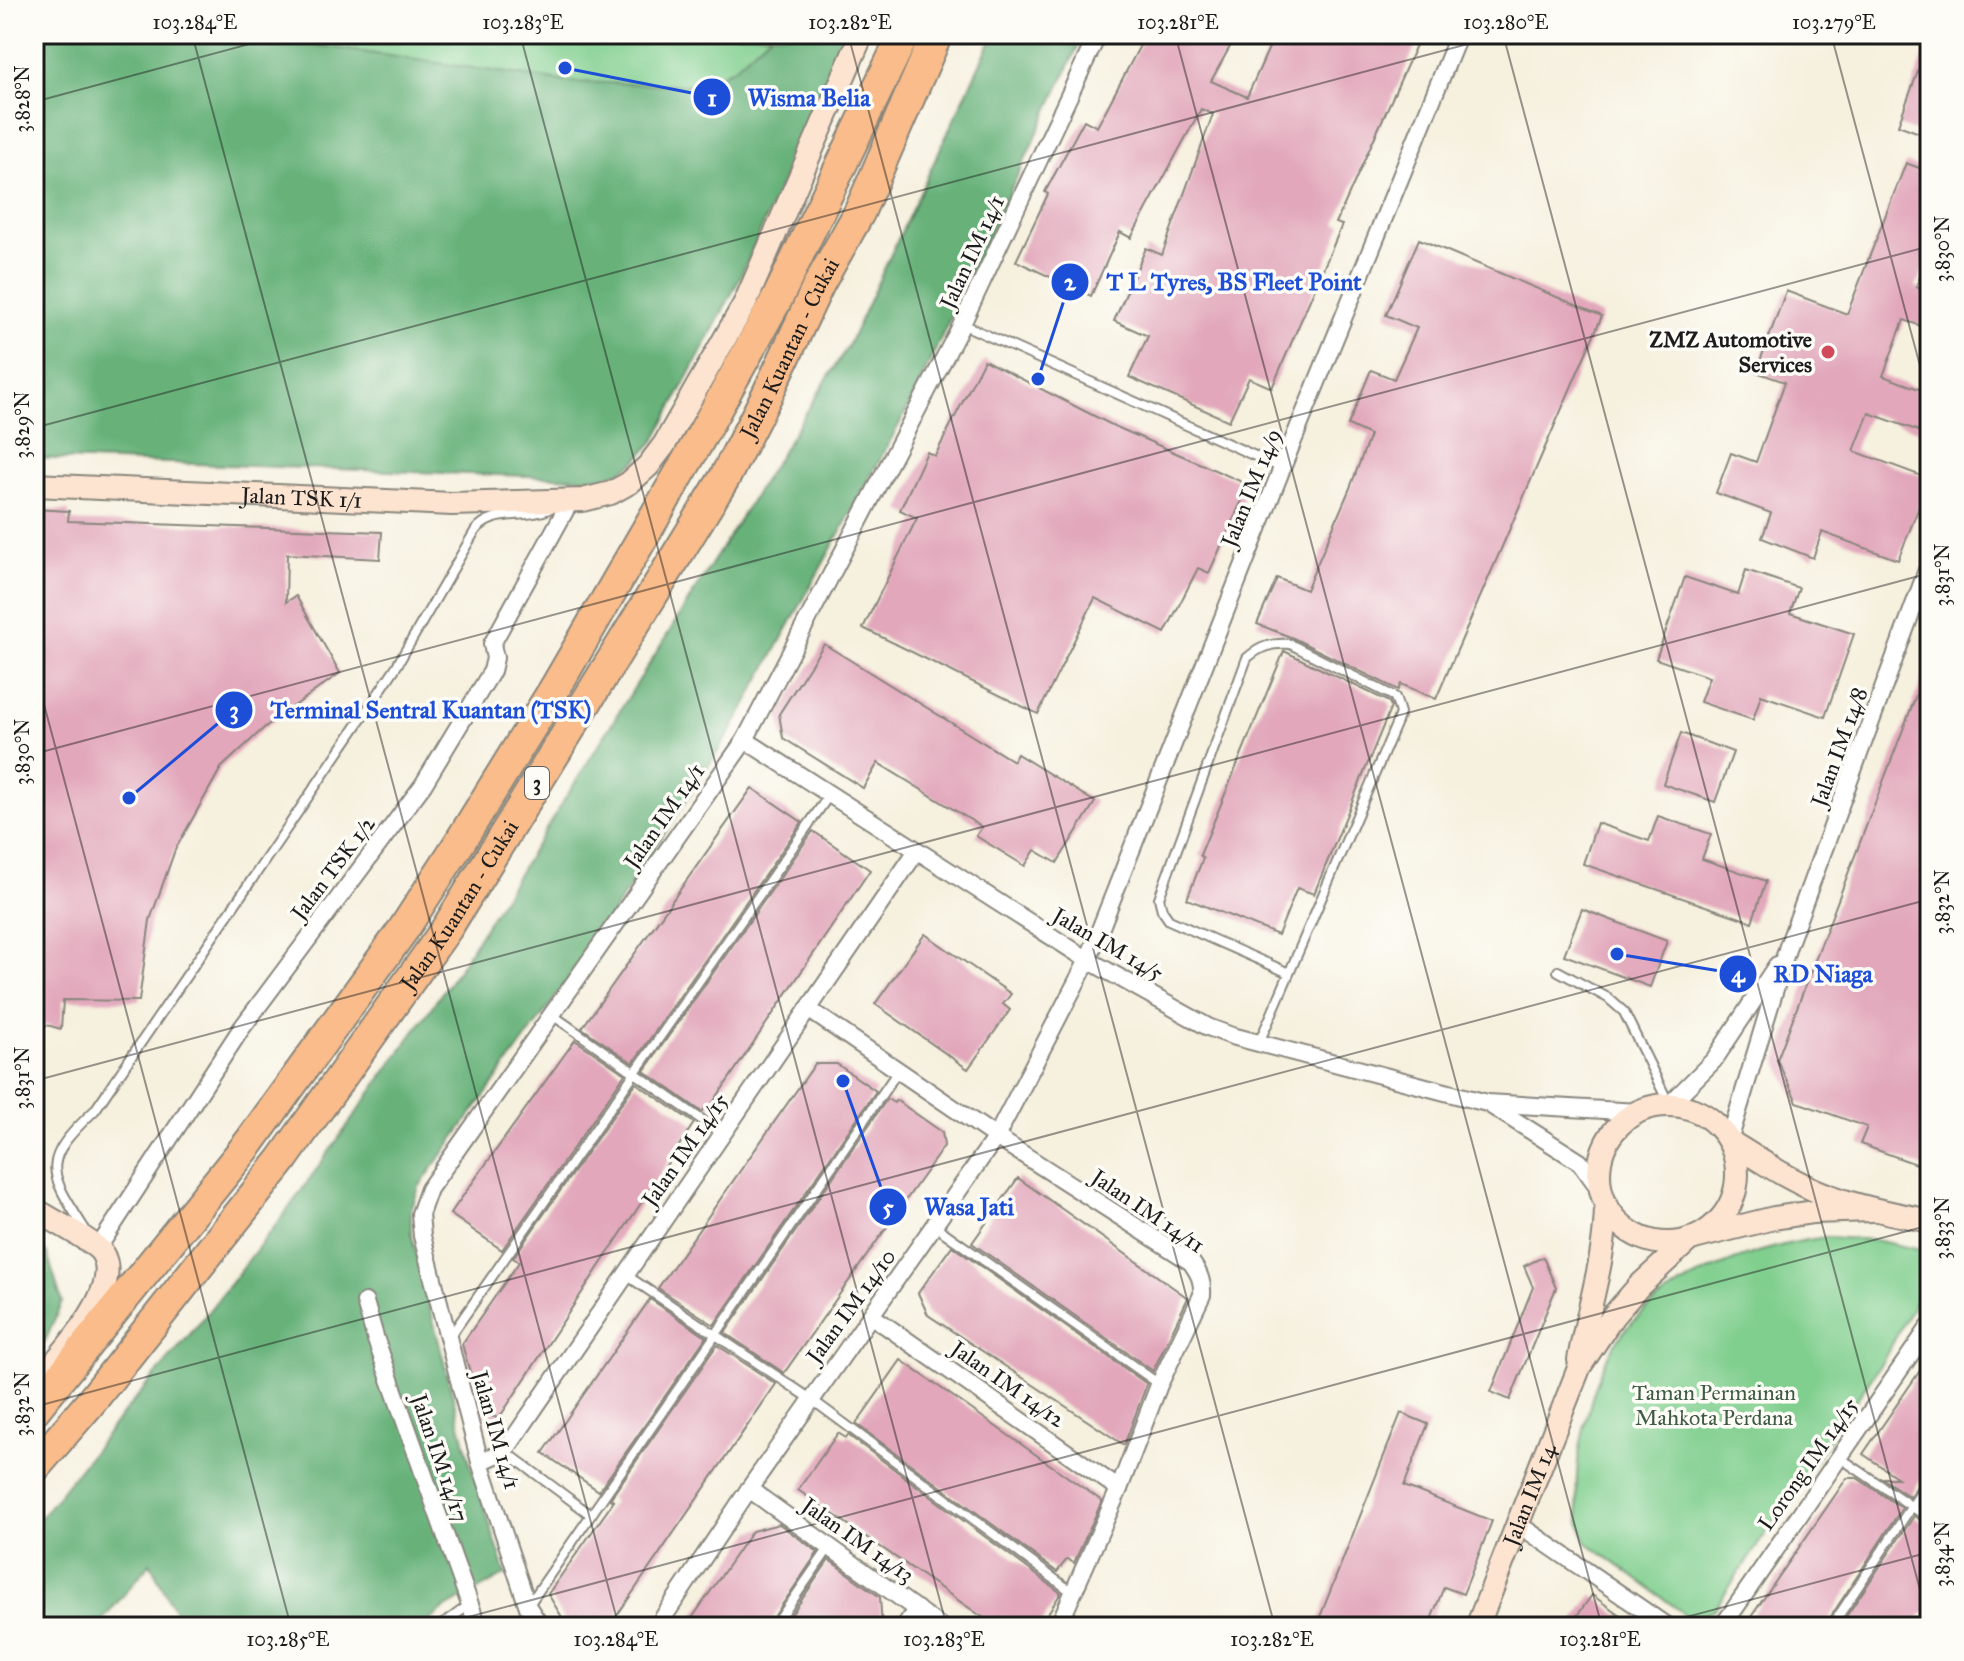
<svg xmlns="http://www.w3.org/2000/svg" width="1964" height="1661" font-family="'IM FELL Great Primer',serif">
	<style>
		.green { fill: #81cf8f; stroke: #4e7656; stroke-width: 2 }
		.forest { fill: #68b27a; stroke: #42674b; stroke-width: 2 }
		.building { fill: #e2a7bb }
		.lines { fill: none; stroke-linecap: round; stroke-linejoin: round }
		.lane-casing { stroke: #89867d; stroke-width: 12 }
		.street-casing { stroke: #89867d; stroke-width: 20 }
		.secondary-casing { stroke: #89867d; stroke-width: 26 }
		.highway-casing { stroke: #89867d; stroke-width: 34 }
		.lane { stroke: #fff; stroke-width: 8 }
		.street { stroke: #fff; stroke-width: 16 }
		.secondary { stroke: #fde4d0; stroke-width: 22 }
		.highway { stroke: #f9bc8a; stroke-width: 30 }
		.ticks { fill: none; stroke: #1c1c1c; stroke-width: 2; stroke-opacity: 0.45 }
		.poi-dot { fill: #d1495b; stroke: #fdfcf7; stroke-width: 3 }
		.labels { text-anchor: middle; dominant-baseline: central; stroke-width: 7; stroke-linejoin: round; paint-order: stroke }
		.shield { fill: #fdfcf7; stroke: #605f5e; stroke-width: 2 }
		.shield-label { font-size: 20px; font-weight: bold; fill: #1c1c1c }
		.street-label { font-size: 22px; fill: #1c1c1c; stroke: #fdfcf7 }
		.poi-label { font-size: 22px; font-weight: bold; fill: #1c1c1c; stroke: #fdfcf7; text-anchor: end }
		.park-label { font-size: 22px; fill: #3f5b44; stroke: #fdfcf7 }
		.leader { fill: none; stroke: #1d4ed8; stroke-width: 3 }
		.callout-dot { fill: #1d4ed8; stroke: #fdfcf7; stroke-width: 3 }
		.mark-label { font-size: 24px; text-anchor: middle; font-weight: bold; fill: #fff }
		.callout-label { font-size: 24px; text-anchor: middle; font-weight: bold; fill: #1d4ed8; stroke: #fdfcf7; stroke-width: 7; stroke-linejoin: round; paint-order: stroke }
		.neatline { fill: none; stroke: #1c1c1c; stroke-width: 3 }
		.ticks-label { font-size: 20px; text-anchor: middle; fill: #1c1c1c }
	</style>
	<rect width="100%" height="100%" fill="#fdfcf7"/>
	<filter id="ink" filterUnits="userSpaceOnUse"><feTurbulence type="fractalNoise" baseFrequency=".0125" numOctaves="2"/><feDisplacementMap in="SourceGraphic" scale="16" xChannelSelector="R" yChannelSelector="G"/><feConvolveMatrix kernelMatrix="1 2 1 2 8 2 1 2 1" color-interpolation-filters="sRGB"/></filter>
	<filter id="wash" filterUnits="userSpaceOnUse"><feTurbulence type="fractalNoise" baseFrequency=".006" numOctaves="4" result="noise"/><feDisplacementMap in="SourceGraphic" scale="32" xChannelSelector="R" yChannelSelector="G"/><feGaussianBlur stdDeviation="1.8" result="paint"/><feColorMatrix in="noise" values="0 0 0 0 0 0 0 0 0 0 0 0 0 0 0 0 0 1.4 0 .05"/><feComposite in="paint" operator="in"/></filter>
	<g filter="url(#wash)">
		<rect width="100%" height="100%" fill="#f6f0de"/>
		<g class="green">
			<path d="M169 34H806L705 114Z"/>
			<path d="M1827 1237 1874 1240 1930 1252V1275L1882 1362 1713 1611 1690 1618 1586 1542C1573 1508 1575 1469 1583 1433 1590 1402 1599 1368 1617 1341 1659 1280 1757 1246 1827 1237Z"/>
		</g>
		<g class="forest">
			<path d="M34 34H238L568 82 685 85 709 80 733 69 771 34H846L741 276 655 440 634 463 619 472 602 477 581 478 34 458Z"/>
			<path d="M994 34H1084L907 410 733 728 578 966 419 1187 411 1210V1234L470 1463 506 1574 444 1609 422 1627H183L150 1563 97 1627H34V1526L121 1416 197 1326 289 1208 458 970 849 344Z"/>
			<path d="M34 1244 47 1253 62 1302 47 1337 34 1354Z"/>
		</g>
		<g id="blocks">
			<g class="building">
				<path d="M1146 34H1237L1211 81 1247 97 1275 34H1421L1336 223 1342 225 1272 388 1249 378 1229 421 1129 377 1148 336 1114 321 1146 248 1162 255 1213 114 1201 109 1131 238 1120 232 1091 296 1016 261 1048 194 1045 192 1084 120 1097 127Z"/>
				<path d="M1928 45H1930V137L1898 125Z"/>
				<path d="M1906 163 1930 172V252L1916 287 1930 293V329L1904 320 1883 376 1930 393V435L1869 413 1854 451 1930 479 1898 560 1822 532 1813 558 1762 538 1771 513 1716 493 1731 453 1756 462 1785 382 1756 372 1786 291 1847 314Z"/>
				<path d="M1419 239 1602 316 1436 699 1401 684 1398 690 1293 638 1257 624 1277 578 1306 590 1350 488 1370 435 1348 425 1371 370 1394 379 1417 328 1386 315Z"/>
				<path d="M984 360 1112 425 1249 485 1209 573 1198 568 1165 633 1095 598 1038 714 863 628 917 518 900 510 927 452 935 456Z"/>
				<path d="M34 509 69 511 68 521 382 532 380 559 287 554 286 602 296 596 340 673 265 727 221 768 175 850 150 920 139 1001 63 1000 61 1029 47 1025 34 1030Z"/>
				<path d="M1746 570 1799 588 1790 613 1854 634 1825 717 1761 695 1753 720 1700 702 1709 677 1656 659 1685 577 1738 595Z"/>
				<path d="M824 644 1013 761 1017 754 1095 802 1057 863 1035 850 1025 866 976 836 982 827 878 763 863 788 783 738 779 714Z"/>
				<path d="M1284 651 1389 702 1391 707 1314 894 1297 888 1278 935 1187 899 1203 858 1200 855Z"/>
				<path d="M1928 664H1930V1169L1860 1144 1867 1127 1797 1102 1777 1060Z"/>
				<path d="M1681 733 1733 752 1715 802 1663 784Z"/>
				<path d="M752 788 802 822 633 1063 582 1028Z"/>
				<path d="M1658 816 1711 834 1702 859 1766 881 1752 922 1583 864 1597 823 1649 841Z"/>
				<path d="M813 831 870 870 708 1110 705 1108 702 1112 644 1071Z"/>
				<path d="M1582 909 1667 941 1650 987 1564 955Z"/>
				<path d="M925 934 1011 994 1003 1004 1010 1010 968 1069 875 1004Z"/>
				<path d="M575 1040 625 1074 502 1250 450 1214Z"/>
				<path d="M815 1064H837L876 1091 714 1325 658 1288Z"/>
				<path d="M636 1083 694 1123 499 1418 482 1414 462 1344 519 1262 513 1258Z"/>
				<path d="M887 1099 894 1103 896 1100 942 1132 944 1146 784 1373 725 1333Z"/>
				<path d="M1018 1178 1188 1298 1153 1371 972 1243Z"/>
				<path d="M952 1246 1147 1384 1124 1445 928 1315 918 1293Z"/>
				<path d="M1543 1257 1556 1288 1510 1400 1491 1392 1533 1287 1524 1266Z"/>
				<path d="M650 1299 706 1337 599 1491 543 1453Z"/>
				<path d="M717 1345 776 1384 609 1627H568L548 1594 614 1501 610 1499Z"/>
				<path d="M1930 1356V1472L1924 1475 1910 1497 1882 1478H1898L1863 1454Z"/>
				<path d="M901 1360 1102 1501 1074 1563 1067 1559 1057 1572 856 1424Z"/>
				<path d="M1401 1413 1428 1424 1404 1486 1492 1521 1463 1594 1444 1587 1428 1627H1316Z"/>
				<path d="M838 1433 846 1438 848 1435 1061 1593 1039 1627H997L798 1490Z"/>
				<path d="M1847 1478H1857L1902 1508 1824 1627H1744Z"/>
				<path d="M1914 1516 1930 1526V1609L1921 1615 1915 1627H1839Z"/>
				<path d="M779 1524 818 1552 767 1627H686L752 1531Z"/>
				<path d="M829 1560 880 1597 882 1627H783Z"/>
				<path d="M1592 1595 1617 1613 1638 1627H1569Z"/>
			</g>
		</g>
	</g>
	<g filter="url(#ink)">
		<use href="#blocks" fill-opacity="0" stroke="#89867d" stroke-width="2"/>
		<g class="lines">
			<defs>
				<g id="lane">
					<path d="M962 324 1282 468"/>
					<path d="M1558 971 1608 998 1624 1012 1669 1104"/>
					<path d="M551 1014 722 1134"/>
					<path d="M1259 1042 1270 1018 1397 722 1400 713 1395 697 1290 644C1271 643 1261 646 1247 658L1159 898 1162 910 1169 920 1289 973"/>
					<path d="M935 1226 1159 1384"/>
					<path d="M86 1231C47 1170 40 1162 95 1110L370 706 396 667 475 531C493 508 524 520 549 509"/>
					<path d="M626 1275 811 1399 1072 1592"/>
					<path d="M449 1338 830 794"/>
					<path d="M505 1451 591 1515"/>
					<path d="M1839 1457 1930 1519"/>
					<path d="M528 1606 898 1071"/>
					<path d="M439 1627 469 1605"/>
					<path d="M774 1627 829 1548"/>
					<path d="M1831 1627 1930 1479"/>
				</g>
				<g id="street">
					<path d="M745 740 1088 960 1208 1027 1232 1036 1487 1103 1638 1112"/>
					<path d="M808 1009 996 1137 1191 1262C1199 1273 1203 1281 1202 1295L1159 1385 1119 1489 1058 1627"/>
					<path d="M1669 1105 1714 1060 1777 965"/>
					<path d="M1492 1106 1580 1162 1601 1191"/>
					<path d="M1729 1141 1788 946 1930 562"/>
					<path d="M98 1248 241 1029 423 785 492 671 495 658 492 644 571 500"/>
					<path d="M365 1302 376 1340 478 1627"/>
					<path d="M872 1316 1119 1489"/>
					<path d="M480 1462 505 1451 916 852"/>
					<path d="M749 1489 941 1627"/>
					<path d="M1518 1524 1668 1627"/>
					<path d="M541 1627 528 1607 480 1462 422 1236 420 1214 429 1189 745 740 962 324 1098 34"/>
					<path d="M657 1627 749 1489 996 1137 1088 960 1282 468 1459 34"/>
					<path d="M904 1627 917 1609"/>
					<path d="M1722 1627 1930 1326"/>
					<path d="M1926 1627 1930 1622"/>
				</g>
				<g id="secondary">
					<path id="s1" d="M34 485 452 504 583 500 611 493 629 483 648 466 664 445 745 303 862 34"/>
					<circle cx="1668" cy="1174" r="69"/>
					<path d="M1729 1141C1761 1161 1792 1182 1827 1195 1861 1208 1895 1214 1930 1221"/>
					<path d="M34 1209C48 1218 94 1241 102 1253 125 1290 56 1360 34 1386"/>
					<path d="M1582 1363 1613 1316 1639 1286 1690 1239 1774 1218 1813 1212 1872 1210"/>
					<path id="s2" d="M1477 1627 1581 1363 1579 1360C1588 1308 1606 1257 1606 1204"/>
				</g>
				<g id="highway">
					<path d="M34 1410 249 1143 403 930 458 845 555 688 698 442 777 299 904 34"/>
					<path id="s3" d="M34 1468 90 1403 282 1160 447 928 725 477 767 395 819 284 859 213 937 34"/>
				</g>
			</defs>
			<use href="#lane" class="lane-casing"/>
			<use href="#street" class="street-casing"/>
			<use href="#secondary" class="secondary-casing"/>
			<use href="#highway" class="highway-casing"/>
			<use href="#lane" class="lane"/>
			<use href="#street" class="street"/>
			<use href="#secondary" class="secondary"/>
			<use href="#highway" class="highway"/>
		</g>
	</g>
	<path class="ticks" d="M192 34 619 1627M520 34 947 1627M848 34 1275 1627M1175 34 1602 1627M1503 34 1930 1627M1831 34 1930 403M34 102 287 34M34 428 1505 34M34 667 291 1627M34 754 1930 246M34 1081 1930 573M34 1407 1930 899M431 1627 1930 1225M1649 1627 1930 1552"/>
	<circle class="poi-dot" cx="1828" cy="352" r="8"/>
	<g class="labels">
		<rect class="shield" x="525" y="767" width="24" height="32" rx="6"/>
		<g class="shield-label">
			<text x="537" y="783">3</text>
		</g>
		<g class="street-label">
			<text transform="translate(972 252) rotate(-65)">Jalan IM 14/1</text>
			<text stroke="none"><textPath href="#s3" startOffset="1354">Jalan Kuantan - Cukai</textPath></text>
			<text transform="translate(1251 488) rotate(-68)">Jalan IM 14/9</text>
			<text stroke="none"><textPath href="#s1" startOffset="268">Jalan TSK 1/1</textPath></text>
			<text transform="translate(1839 747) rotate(-70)">Jalan IM 14/8</text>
			<text transform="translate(664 816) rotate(-55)">Jalan IM 14/1</text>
			<text transform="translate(333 868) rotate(-53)">Jalan TSK 1/2</text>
			<text stroke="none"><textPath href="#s3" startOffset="706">Jalan Kuantan - Cukai</textPath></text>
			<text transform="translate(1108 944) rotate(30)">Jalan IM 14/5</text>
			<text transform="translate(685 1150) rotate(-55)">Jalan IM 14/15</text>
			<text transform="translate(1148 1211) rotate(34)">Jalan IM 14/11</text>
			<text transform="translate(851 1306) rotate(-54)">Jalan IM 14/10</text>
			<text transform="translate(1008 1384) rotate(35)">Jalan IM 14/12</text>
			<text transform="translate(496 1430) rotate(74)">Jalan IM 14/1</text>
			<text transform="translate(440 1458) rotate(71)">Jalan IM 14/17</text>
			<text transform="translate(1808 1464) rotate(-55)">Lorong IM 14/15</text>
			<text stroke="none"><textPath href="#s2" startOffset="142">Jalan IM 14</textPath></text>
			<text transform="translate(858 1540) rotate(35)">Jalan IM 14/13</text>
		</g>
		<g class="poi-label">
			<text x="1812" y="339">ZMZ Automotive<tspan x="1812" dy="25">Services</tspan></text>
		</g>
		<g class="park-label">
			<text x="1714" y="1392">Taman Permainan<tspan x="1714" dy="25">Mahkota Perdana</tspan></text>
		</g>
	</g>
	<path class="leader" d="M565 68L712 97M1038 379L1070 282M129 798L234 710M1617 954L1738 974M843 1081L888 1207"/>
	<g class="callout-dot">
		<circle cx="565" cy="68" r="8"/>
		<circle cx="1038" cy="379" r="8"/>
		<circle cx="129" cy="798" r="8"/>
		<circle cx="1617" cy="954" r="8"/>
		<circle cx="843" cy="1081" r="8"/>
		<circle cx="712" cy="97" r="20"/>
		<circle cx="1070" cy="282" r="20"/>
		<circle cx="234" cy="710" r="20"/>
		<circle cx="1738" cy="974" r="20"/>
		<circle cx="888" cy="1207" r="20"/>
	</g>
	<g class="mark-label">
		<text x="712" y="106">1</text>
		<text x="1070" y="290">2</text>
		<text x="234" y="718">3</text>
		<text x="1738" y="982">4</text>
		<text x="888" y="1215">5</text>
	</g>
	<g class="callout-label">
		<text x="809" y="106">Wisma Belia</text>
		<text x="1234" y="290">T L Tyres, BS Fleet Point</text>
		<text x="431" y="718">Terminal Sentral Kuantan (TSK)</text>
		<text x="1823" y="982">RD Niaga</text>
		<text x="969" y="1215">Wasa Jati</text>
	</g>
	<rect width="1964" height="1661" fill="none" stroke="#fdfcf7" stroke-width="88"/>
	<rect x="44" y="44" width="1876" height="1573" class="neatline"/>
	<g class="ticks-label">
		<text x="195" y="29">103.284°E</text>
		<text x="523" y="29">103.283°E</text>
		<text x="850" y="29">103.282°E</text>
		<text x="1178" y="29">103.281°E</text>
		<text x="1506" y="29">103.280°E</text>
		<text x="1834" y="29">103.279°E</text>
		<text transform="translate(22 99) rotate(-90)" y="7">3.828°N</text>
		<text transform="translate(1942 249) rotate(-90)" y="7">3.830°N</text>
		<text transform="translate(22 425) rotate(-90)" y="7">3.829°N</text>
		<text transform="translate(1942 575) rotate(-90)" y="7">3.831°N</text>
		<text transform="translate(22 752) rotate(-90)" y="7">3.830°N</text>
		<text transform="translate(1942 902) rotate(-90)" y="7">3.832°N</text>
		<text transform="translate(22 1078) rotate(-90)" y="7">3.831°N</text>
		<text transform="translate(1942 1228) rotate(-90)" y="7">3.833°N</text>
		<text transform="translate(22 1404) rotate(-90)" y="7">3.832°N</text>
		<text transform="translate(1942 1554) rotate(-90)" y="7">3.834°N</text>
		<text x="288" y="1646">103.285°E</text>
		<text x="616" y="1646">103.284°E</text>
		<text x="944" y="1646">103.283°E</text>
		<text x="1272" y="1646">103.282°E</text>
		<text x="1600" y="1646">103.281°E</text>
	</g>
</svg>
